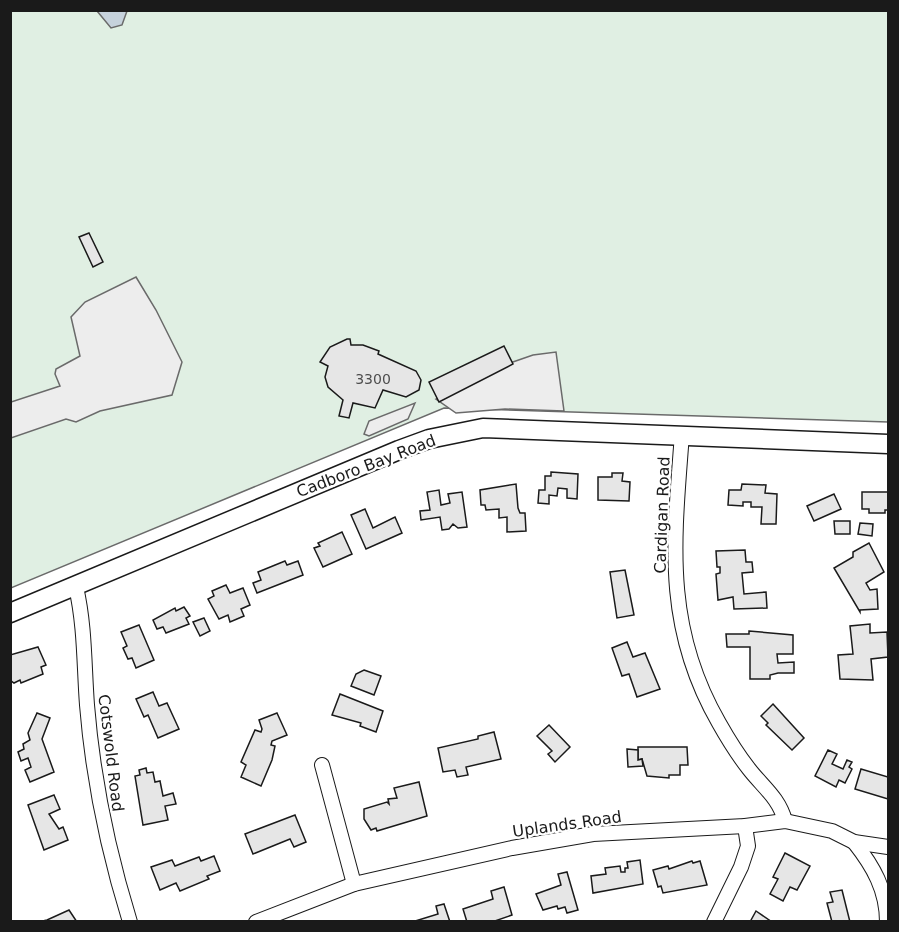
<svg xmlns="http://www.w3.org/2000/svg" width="899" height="932" font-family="'DejaVu Sans',sans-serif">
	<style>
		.green { fill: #e0efe3; stroke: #6a6a6a; stroke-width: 1.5 }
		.parking { fill: #ededed; stroke: #6a6a6a; stroke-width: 1.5 }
		.water { fill: #c6d2dc; stroke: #6a6a6a; stroke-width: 1.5 }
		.building { fill: #e6e6e6; stroke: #1a1a1a; stroke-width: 1.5 }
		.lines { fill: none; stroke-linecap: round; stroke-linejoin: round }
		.minor-casing { stroke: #1a1a1a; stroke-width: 16 }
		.major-casing { stroke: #1a1a1a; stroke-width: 21 }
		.minor { stroke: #fff; stroke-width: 14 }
		.major { stroke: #fff; stroke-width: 18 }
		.labels { text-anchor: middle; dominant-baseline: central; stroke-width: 4.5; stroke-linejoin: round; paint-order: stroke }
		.number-label { font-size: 14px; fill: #4d4d4d }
		.street-label { font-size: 16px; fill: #1a1a1a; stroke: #fff }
	</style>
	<rect width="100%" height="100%" fill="#fff"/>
	<path class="green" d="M11 11H888V422L444 408 11 588Z"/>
	<g class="parking">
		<path d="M136 277 156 310 182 362 172 395 100 411 76 422 66 419 11 438V402L60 386 55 374 56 369 80 356 71 317 85 302Z"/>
		<path d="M556 352 564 411 505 409 456 413 436 399 510 363 533 355Z"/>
		<path d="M415 403 408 419 369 436 364 434 369 421Z"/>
	</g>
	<path class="water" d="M97 11H127L122 25 111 28Z"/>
	<g class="building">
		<path d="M89 233 103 262 93 267 79 237Z"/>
		<path d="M347 339H350L351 345H363L379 351 378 354 416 371 421 380 419 390 406 397 383 390 375 408 353 403 349 418 339 416 343 400 328 387 325 377 328 366 320 362 330 347Z"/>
		<path d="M504 346 513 364 439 402 429 382Z"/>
		<path d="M551 472 578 474 577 499 567 498V489L558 488 557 496 549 495V504L538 503 539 490H545V476H551Z"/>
		<path d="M612 473H623L622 481 630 482 629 501 598 500V477H612Z"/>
		<path d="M516 484 518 508 520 513H525L526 531 507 532V517L499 518V509L486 510 485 505H481L480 490Z"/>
		<path d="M742 484 766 485 765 493 777 494 776 524H761L762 507H751V502H743V506L728 505 729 490H741Z"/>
		<path d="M439 490 441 505 450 503 448 494 462 492 467 527 458 528 453 524 449 529 442 530 440 517 421 520 420 511 430 510 427 492Z"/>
		<path d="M862 492H888V510H885V513H869V509H862Z"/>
		<path d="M834 494 841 509 814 521 807 506Z"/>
		<path d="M365 509 373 528 395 517 402 533 366 549 351 515Z"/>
		<path d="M834 521H850V534H835Z"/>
		<path d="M860 523 873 524 872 536 858 534Z"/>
		<path d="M342 532 352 554 323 567 314 548 320 546 318 543Z"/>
		<path d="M869 543 884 572 866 583 870 590 877 589 878 609 860 610V612L834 568 853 557V552Z"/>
		<path d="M745 550 746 562H752L753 572 742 573 744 594 766 592 767 608 734 609 733 597 718 600 716 574 720 573V567H717L716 551Z"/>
		<path d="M285 561 287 565 298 561 303 575 257 593 253 583 261 580 258 572Z"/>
		<path d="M625 570 634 615 617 618 610 572Z"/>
		<path d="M226 585 230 593 243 588 250 605 241 609 244 616 230 622 228 615 219 619 208 599 214 596 212 591Z"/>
		<path d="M184 607 190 616 186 618 189 624 166 633 163 627 157 629 153 620 175 608 176 611Z"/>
		<path d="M204 618 210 631 200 636 193 622Z"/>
		<path d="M870 624V633L887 632 888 657 871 659 873 680 840 679 838 655 853 654 850 626Z"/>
		<path d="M139 625 154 660 136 668 132 658 128 659 123 648 127 646 121 632Z"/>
		<path d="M749 631 793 635V654H777L778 663 794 662V673H778L770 675V679H750V647H727L726 634H749Z"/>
		<path d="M627 642 633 657 645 653 660 689 637 697 629 674 622 676 612 648Z"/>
		<path d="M38 647 46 665 41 667 43 674 21 683 20 680 14 683 10 680V655Z"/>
		<path d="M364 670 381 676 374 695 351 686 356 674Z"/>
		<path d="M153 692 159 706 167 703 179 729 158 738 148 715 144 717 136 699Z"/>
		<path d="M340 694 383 711 376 732 360 726 361 723 332 715Z"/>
		<path d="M773 704 804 738 792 750 766 725 768 723 761 716Z"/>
		<path d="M37 713 50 718 42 739 54 772 30 782 25 770 31 767 28 758 21 761 18 752 24 749 23 744 30 740 28 733Z"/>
		<path d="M277 713 287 735 272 741 271 745 275 746 272 760 261 786 241 777 246 765 241 762 255 730 261 732 262 729 259 720Z"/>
		<path d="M549 725 570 747 555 762 548 754 552 751 537 736Z"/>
		<path d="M494 732 501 759 466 767 468 775 457 777 455 770 443 772 438 748 478 739V736Z"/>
		<path d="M638 747H687L688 765H680V775H669V778L647 776 642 759 638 760Z"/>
		<path d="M627 749 638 750V760L642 759 643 766 628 767Z"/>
		<path d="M828 750 837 754 832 764 843 769 847 760 852 762 849 767 852 769 845 783 839 780 836 787 815 776Z"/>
		<path d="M146 768 147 773 153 772 155 782 160 781 163 796 173 793 176 804 165 806 168 820 143 825 135 776 140 775 139 770Z"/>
		<path d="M861 769 888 777V799L855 789Z"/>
		<path d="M419 782 427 816 377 831 376 828 371 830 364 819V809L387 802 389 804 388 799 397 798 394 788Z"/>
		<path d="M54 795 60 809 49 814 59 829 63 827 68 840 44 850 28 805Z"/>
		<path d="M295 815 306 842 294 847 290 839 253 854 245 834Z"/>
		<path d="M785 853 810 866 797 890 790 887 783 901 770 894 778 879 773 877Z"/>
		<path d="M214 856 220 871 207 876 209 879 180 891 176 883 160 890 151 867 172 860 175 866 199 857 201 861Z"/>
		<path d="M640 860 643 884 593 893 591 876 606 874 605 868 620 866 621 872H625V868H628L627 862Z"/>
		<path d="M692 861 693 863 700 861 707 885 663 893 661 886 658 887 653 870 668 866 669 869Z"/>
		<path d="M567 872 578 910 567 913 565 907 558 909 557 906 543 910 536 894 561 885 558 874Z"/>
		<path d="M504 887 512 915 492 922H467L463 909 493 899 491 891Z"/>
		<path d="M842 890 850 922H832L827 903 833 902 830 892Z"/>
		<path d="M444 904 450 922H412L438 914 436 906Z"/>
		<path d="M69 910 77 922H38L47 920Z"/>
		<path d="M756 911 772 922H750Z"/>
	</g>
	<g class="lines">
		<defs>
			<g id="minor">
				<path d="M682 434C674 540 663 626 719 723 728 739 738 755 749 769 763 787 779 798 785 821"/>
				<path d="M76 587C85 626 84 665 87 705 93 779 108 851 130 922"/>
				<path d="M322 765 354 884"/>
				<path d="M854 842C873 866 887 890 887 922"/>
				<path d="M256 922 354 884 512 848 593 834 745 826 785 821 832 831 854 842 888 847"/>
				<path d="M714 922 741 867 748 846 745 826"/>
			</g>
			<path id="major" d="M10 613 399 450 429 439 483 428 888 444"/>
		</defs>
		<use href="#minor" class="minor-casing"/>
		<use href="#major" class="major-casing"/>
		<use href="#minor" class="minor"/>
		<use href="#major" class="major"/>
	</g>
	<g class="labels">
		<g class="number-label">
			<text x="373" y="379">3300</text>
		</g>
		<g class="street-label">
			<text transform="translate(366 466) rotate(-21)">Cadboro Bay Road</text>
			<text transform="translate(662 515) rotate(-88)">Cardigan Road</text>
			<text transform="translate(111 753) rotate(83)">Cotswold Road</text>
			<text transform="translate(567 824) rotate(-8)">Uplands Road</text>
		</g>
	</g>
	<rect width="899" height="932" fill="none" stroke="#1a1a1a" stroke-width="24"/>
</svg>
